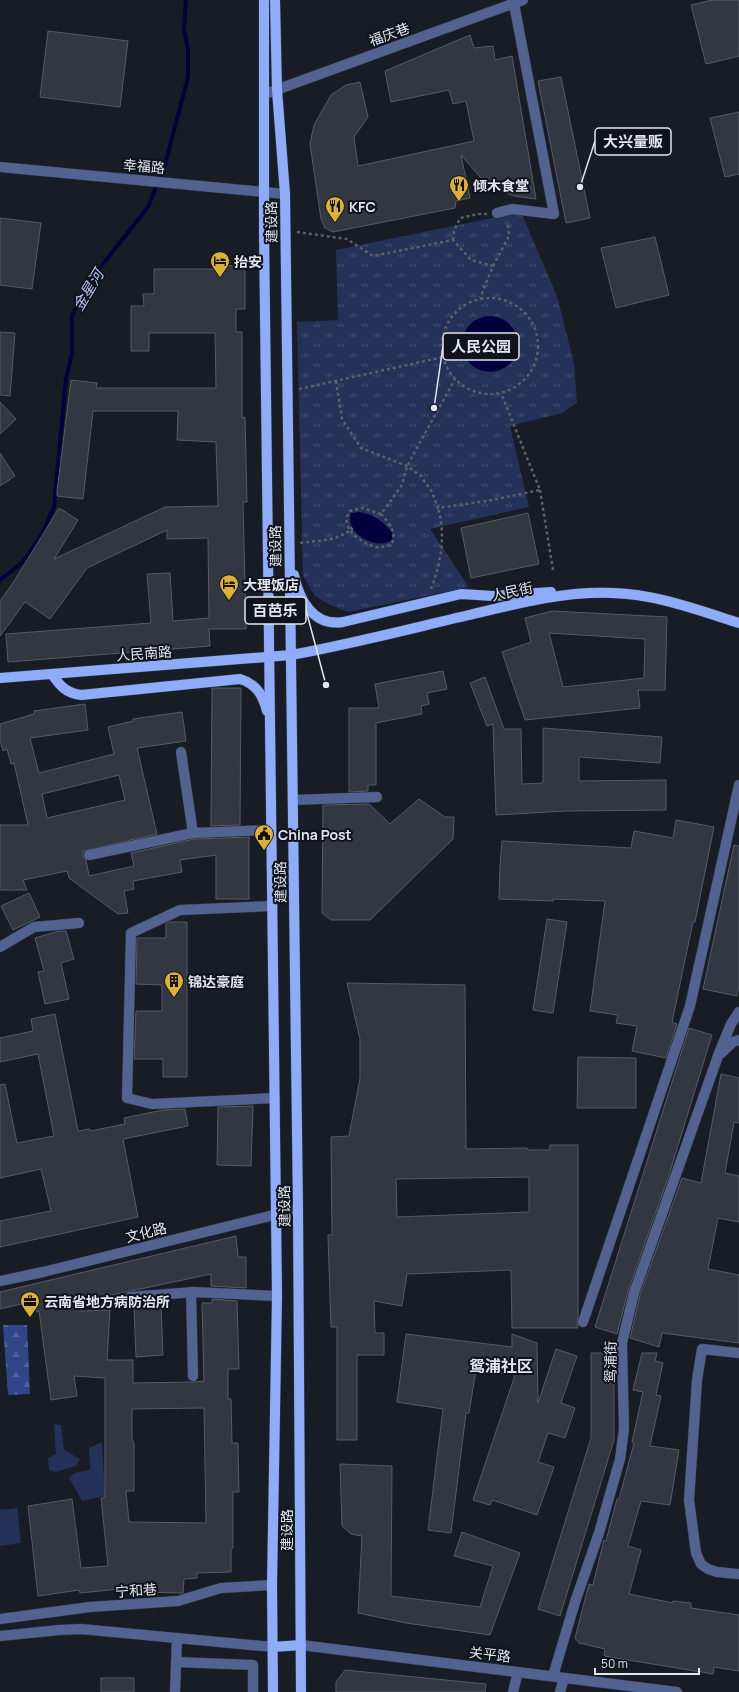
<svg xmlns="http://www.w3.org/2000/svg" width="739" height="1692" font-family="Manrope,'Noto Sans SC',sans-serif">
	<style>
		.grass { fill: #243159 }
		.forest { fill: url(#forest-firs) }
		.park { fill: url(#park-tufts) }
		.water { fill: #03003e }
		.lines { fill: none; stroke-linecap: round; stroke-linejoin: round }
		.stream { stroke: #03003e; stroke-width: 4 }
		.building { fill: #323741; stroke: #575b67; fill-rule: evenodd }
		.minor-casing { stroke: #343841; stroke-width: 11 }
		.major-casing { stroke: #343841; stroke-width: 11 }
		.path { stroke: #5d6169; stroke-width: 2.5; stroke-dasharray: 3 3; stroke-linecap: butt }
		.minor { stroke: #526392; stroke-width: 10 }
		.major { stroke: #8facfb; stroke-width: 10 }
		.labels { text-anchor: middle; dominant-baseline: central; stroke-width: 4; stroke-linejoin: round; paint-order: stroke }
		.street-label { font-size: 14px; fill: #e3e6ec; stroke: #0f131c }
		.poi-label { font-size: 14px; font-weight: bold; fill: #e3e6ec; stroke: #0f131c; text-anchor: start }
		.water-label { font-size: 15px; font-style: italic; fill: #b6c5ed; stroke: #0f131c }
		.quarter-label { font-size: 16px; font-weight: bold; fill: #e3e6ec; stroke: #0f131c }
		.leader { fill: none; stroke: #e3e6ec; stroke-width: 1.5 }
		.callout-dot { fill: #e3e6ec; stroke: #0f131c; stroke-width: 1.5 }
		.callout { fill: #0f131c; stroke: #e3e6ec; stroke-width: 1.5 }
		.callout-label { font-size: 15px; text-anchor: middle; font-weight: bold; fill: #e3e6ec }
	</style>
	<defs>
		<pattern id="forest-firs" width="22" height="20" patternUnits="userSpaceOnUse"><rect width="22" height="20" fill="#314689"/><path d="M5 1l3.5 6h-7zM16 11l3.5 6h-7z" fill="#4f619a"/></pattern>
		<pattern id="park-tufts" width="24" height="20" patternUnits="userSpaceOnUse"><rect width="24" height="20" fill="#243159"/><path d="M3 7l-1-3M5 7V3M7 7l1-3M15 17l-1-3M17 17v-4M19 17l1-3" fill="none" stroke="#444f71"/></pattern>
	</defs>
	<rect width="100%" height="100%" fill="#181c25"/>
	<g class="grass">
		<path d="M54 1424 61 1425 64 1450 80 1459 76 1466 55 1472 49 1470 48 1458 56 1454Z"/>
		<path d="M102 1442 105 1496 82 1501 69 1478 75 1473 90 1470 89 1448Z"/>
		<path d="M17 1508 21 1543 0 1546V1510Z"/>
	</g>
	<path class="forest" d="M3 1325H27L30 1394 8 1395Z"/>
	<path class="park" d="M521 212 557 296 574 364 577 403 562 413 510 426 529 507 430 529 469 587 349 612 330 605 315 596 303 576 297 322 338 320 336 250Z"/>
	<g class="water">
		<circle cx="490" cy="344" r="28"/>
		<path d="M359 512C374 514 382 521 392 532V540C376 551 344 533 351 513Z"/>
	</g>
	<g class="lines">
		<path class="stream" d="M0 580 23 562 41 536 54 507 66 379 72 353V316L77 304 95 274 148 207 165 165 188 77V50L184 28 186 0"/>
	</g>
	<g class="building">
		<path d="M712 0H739V56L706 64 691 5Z"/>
		<path d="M48 31 128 41 120 107 40 97Z"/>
		<path d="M470 35 474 48 493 46 495 60 512 56 536 199 514 196 487 185 461 155 470 198 456 201 455 208 333 232 325 228 321 219 310 144 314 125 331 95 346 85 360 82 368 117 354 137 358 166 474 141 466 101 453 104 449 90 391 102 385 71Z"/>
		<path d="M561 77 590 218 566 223 538 81Z"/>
		<path d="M739 112V174L725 177 710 118Z"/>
		<path d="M0 218 41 223 32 289 0 285Z"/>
		<path d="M655 237 669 295 616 308 601 248Z"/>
		<path d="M245 265V309H236V332H242V418L245 417 247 502H243L246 629H209L210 646 8 662 6 634 151 623 147 574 170 573 173 621 209 618 208 538 167 539V530L87 568 50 619 25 602 0 636V601L13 583 59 508 78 520 54 559 165 507 218 506 216 442 177 440 178 411H93L83 499 57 496V491L71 380 97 383 96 388H216L215 333H149V351H131V306H144L143 294H154V269H222V266Z"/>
		<path d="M0 332 15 333 10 396 0 395Z"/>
		<path d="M0 402 16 419 0 434Z"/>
		<path d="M0 453 15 476 0 486Z"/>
		<path d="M528 513 539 564 471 578 461 528Z"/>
		<path d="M552 611 667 617 665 690H638L640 708 525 720 502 652 531 642 525 618ZM549 633 645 639 644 678 563 687Z"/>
		<path d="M443 671 447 689 427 693 429 704 421 706 422 714 376 723V785H368V791L349 792V708H379L375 684Z"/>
		<path d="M485 677 504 729H521L522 784 543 783V728L662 737 660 763 579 757V781L666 780V810L566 811 496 815 493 724 487 726 470 683Z"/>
		<path d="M212 688H241L240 825 211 826Z"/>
		<path d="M85 704 88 730 30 738 39 773 114 754 108 727 133 721V719L182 712 186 741 137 748 157 834 83 851V857L86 860 89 876 134 866 131 853 194 839 249 837V899H216V855L180 860 182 872 133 881 134 889 124 891 128 913 118 914 69 878 67 871 23 880 27 890H0V825H28L14 763 11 764 7 749 3 751 0 739V724L34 714V711ZM119 775 125 800 47 818 42 794Z"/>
		<path d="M419 799 445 817H454L453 839 370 920H331L322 913 323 805 369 804 390 824Z"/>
		<path d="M676 820 714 827 695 922H693L672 1022 677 1024 666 1058 632 1051 637 1026 616 1023 618 1015 590 1011 605 901 553 899V901L499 899 500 866 502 841 631 848 634 831 673 838Z"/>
		<path d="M734 845 739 846V985L737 996 703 989Z"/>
		<path d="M29 893 40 917 13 930 1 906Z"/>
		<path d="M547 919 567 922 553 1013 533 1010Z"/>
		<path d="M170 922H187V1077H163V1059H134L136 1011H162V985L136 984 137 938H166V924Z"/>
		<path d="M59 931H66L74 959 61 963 69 999 45 1004 38 972 44 971 35 938Z"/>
		<path d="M347 983 465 985 466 1149 527 1148 528 1150H550V1145H578V1316L577 1323 578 1328H512L511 1270 407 1274 402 1306 374 1301 375 1333H384V1355H357V1440H337V1327H331L328 1235H332L331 1137 349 1136 360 1078V1039ZM529 1177V1212L397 1217 396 1179Z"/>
		<path d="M55 1014 78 1131 90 1129V1131L125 1124 124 1118 163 1110 185 1109 188 1126 123 1139 138 1217 0 1247V1221L51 1211 41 1169 0 1178V1085L5 1084 17 1143 54 1136 38 1054 0 1062V1038L33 1031 31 1019Z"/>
		<path d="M689 1028 712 1035 669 1175 628 1291 617 1334 595 1327Z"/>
		<path d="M578 1057 636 1058V1108H577Z"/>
		<path d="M721 1074 739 1078V1123L734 1122 725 1173 739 1176V1222L718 1218 708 1269 739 1275V1343L662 1333 659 1347 630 1338 640 1295 682 1178 701 1183Z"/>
		<path d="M253 1106 251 1166 217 1165 218 1107Z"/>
		<path d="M236 1236 238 1257H246V1288L211 1286V1274L79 1302 80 1311 110 1310 107 1360H133V1383L193 1382 204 1381 202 1303H212V1299L237 1301 239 1369H228V1399H231L232 1443H238L239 1492H233V1548L231 1549V1572L197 1573V1578L184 1579 183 1593 138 1592V1587L80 1593 79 1590 38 1596 28 1506 72 1499 81 1568 108 1566 101 1498 105 1497V1378L74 1376 77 1396 51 1400 39 1311 37 1312 35 1301 0 1309V1292ZM204 1408 206 1523 129 1522 126 1491H134V1443L132 1439V1409Z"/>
		<path d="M161 1307 163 1355 136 1357 134 1308Z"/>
		<path d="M406 1334 512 1347V1334L537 1343 538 1403 556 1349 577 1356 561 1403 575 1408 565 1438 548 1433 538 1462 554 1467 537 1515 492 1500 490 1505 473 1500 515 1375 476 1370 469 1413H466L451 1533 428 1530 443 1409 397 1402Z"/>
		<path d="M591 1353H614V1440L560 1616 538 1609 591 1438Z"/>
		<path d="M642 1353H657L655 1361 663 1363 656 1395 661 1396 650 1446 679 1450 670 1505 641 1501 628 1546 641 1550 629 1594 673 1603V1601L691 1603V1608L739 1615V1671L714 1667 713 1674 604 1656 605 1649 579 1643 575 1638 589 1584 593 1585 604 1540 606 1541 617 1499H619L634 1443 632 1442 643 1392 633 1390Z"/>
		<path d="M340 1464 392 1466 391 1596 480 1607 493 1566 454 1556 462 1532 520 1553 490 1635 406 1623 358 1613 362 1536 351 1534 342 1526Z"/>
		<path d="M345 1670 486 1684 485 1692H336V1682Z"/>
		<rect x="101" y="1678" width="33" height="14"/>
	</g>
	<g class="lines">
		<defs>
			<g id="minor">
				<path d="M265 94 523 0"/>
				<path d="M0 167 285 194"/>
				<path d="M497 213 512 209 554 214 514 4"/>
				<path d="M181 752 193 833 271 830"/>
				<path d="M293 800 377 797"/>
				<path d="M89 855 193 833"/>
				<path d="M272 906 180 910 131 933 127 1098 152 1104 275 1098"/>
				<path d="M0 947 34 927 79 923"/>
				<path d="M719 1053 731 1024 739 1012"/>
				<path d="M0 1281 43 1272 298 1209"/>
				<path d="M191 1292 193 1376"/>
				<path d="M130 1297 194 1292 277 1296"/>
				<path d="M583 1322 690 1006 739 785"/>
				<path d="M738 1574 717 1572 708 1569 701 1564 696 1553 689 1500 697 1380 702 1349 739 1353"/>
				<path d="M0 1619 90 1607 178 1601 221 1588 272 1585"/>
				<path d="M0 1636 59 1630 81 1629 273 1647"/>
				<path d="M301 1645 677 1692"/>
				<path d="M176 1662 253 1665V1692"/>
				<path d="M553 1676 575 1602 599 1533 620 1459 624 1429 622 1343 634 1293 718 1056 733 1042 739 1040"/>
				<path d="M175 1692 177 1638"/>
				<path d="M513 1692 518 1672"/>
				<path d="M560 1692 564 1678"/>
			</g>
			<g id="major">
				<path d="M264 0V231L277 1296 272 1585 273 1692"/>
				<path d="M275 0 277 90 285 194 298 1209 301 1692"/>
				<path d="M294 575C299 599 313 627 343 622L461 594 493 596 551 592"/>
				<path d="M52 674C60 686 66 693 81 695L240 679C257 684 263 696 267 711"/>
				<path d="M0 678 291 655C351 644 409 629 469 615 515 604 564 591 612 593 656 594 698 610 739 623"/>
				<path d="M273 1647 301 1645"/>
			</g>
		</defs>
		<use href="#minor" class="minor-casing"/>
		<use href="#major" class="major-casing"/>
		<g class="path">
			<path d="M297 232 347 239 373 256 453 240 471 260 493 266 480 298"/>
			<path d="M453 240 454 231 460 218 478 214H487"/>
			<path d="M493 266 509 236 508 224 506 222"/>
			<circle cx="490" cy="346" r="48"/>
			<path d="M336 381 342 419 361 448 407 466 421 476 432 492 438 508 487 501 540 490 501 393"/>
			<path d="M299 389 443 357"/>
			<path d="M540 490 553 570"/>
			<path d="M381 514C389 523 398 533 391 545 386 546 380 548 376 547 360 543 338 527 350 511L362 508 381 514 402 485 407 466 455 379"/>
			<path d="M300 543C321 540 334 542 352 529L348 526"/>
			<path d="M431 589C441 562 446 536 438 508"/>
		</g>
		<use href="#minor" class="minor"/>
		<use href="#major" class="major"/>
	</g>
	<defs>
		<symbol id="restaurant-pin" viewBox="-11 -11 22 30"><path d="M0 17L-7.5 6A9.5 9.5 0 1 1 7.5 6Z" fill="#ddb133" stroke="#0f131c"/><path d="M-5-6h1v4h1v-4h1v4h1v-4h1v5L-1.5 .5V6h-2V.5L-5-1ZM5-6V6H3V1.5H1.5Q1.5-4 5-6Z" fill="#111"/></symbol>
		<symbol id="hotel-pin" viewBox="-11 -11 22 30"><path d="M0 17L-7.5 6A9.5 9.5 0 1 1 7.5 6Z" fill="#ddb133" stroke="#0f131c"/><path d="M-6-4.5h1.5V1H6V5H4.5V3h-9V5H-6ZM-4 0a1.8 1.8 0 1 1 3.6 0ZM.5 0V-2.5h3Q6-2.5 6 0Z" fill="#111"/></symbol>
		<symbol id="civic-pin" viewBox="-11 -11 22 30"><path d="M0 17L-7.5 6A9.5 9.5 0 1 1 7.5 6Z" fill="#ddb133" stroke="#0f131c"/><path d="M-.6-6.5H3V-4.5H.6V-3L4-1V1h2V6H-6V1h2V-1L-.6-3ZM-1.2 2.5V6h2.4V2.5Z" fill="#111"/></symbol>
		<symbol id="building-pin" viewBox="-11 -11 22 30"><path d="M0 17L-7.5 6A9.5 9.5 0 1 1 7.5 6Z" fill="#ddb133" stroke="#0f131c"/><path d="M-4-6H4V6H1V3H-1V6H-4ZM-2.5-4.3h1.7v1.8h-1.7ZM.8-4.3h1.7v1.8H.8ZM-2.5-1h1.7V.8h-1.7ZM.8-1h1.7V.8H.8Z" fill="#111"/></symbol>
		<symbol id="office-pin" viewBox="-11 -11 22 30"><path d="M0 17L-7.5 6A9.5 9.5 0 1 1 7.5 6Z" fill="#ddb133" stroke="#0f131c"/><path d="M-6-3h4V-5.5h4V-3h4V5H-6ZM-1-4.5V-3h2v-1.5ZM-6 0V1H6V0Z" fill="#111"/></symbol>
	</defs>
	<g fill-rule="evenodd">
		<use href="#restaurant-pin" x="448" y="174" width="22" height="30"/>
		<use href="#restaurant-pin" x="324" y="195" width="22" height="30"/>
		<use href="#hotel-pin" x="209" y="250" width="22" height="30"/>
		<use href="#hotel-pin" x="218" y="573" width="22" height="30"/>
		<use href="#civic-pin" x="253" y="823" width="22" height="30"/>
		<use href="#building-pin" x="163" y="970" width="22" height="30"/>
		<use href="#office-pin" x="19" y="1290" width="22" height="30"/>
	</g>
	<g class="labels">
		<g class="street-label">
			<text transform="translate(389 34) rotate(-20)">福庆巷</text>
			<text transform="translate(144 166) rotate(5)">幸福路</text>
			<text transform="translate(271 222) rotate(-91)">建设路</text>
			<text transform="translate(275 546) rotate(-91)">建设路</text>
			<text transform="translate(512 591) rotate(-12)">人民街</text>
			<text transform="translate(144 653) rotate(-4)">人民南路</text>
			<text transform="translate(280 882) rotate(-91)">建设路</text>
			<text transform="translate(284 1206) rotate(-91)">建设路</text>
			<text transform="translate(146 1232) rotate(-14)">文化路</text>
			<text transform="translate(610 1362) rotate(-89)">鸳浦街</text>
			<text transform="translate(286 1530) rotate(-90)">建设路</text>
			<text transform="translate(136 1590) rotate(-4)">宁和巷</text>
			<text transform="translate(490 1654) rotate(7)">关平路</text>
		</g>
		<g class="poi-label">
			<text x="473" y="185">倾木食堂</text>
			<text x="349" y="206">KFC</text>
			<text x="234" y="261">抬安</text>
			<text x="243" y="584">大理饭店</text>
			<text x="278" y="834">China Post</text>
			<text x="188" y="981">锦达豪庭</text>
			<text x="44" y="1301">云南省地方病防治所</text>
		</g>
		<g class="water-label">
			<text transform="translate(88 290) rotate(-59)">金星河</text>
		</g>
		<g class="quarter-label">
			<text x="501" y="1366">鸳浦社区</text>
		</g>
	</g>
	<path class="leader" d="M580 187L595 141M434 408L443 346M326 685L306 610"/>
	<g class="callout-dot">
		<circle cx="580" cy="187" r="4"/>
		<circle cx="434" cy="408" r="4"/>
		<circle cx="326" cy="685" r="4"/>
	</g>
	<g class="callout">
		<rect x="595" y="128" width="76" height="27" rx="4"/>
		<rect x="443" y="333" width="76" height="27" rx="4"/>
		<rect x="245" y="597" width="61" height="27" rx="4"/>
	</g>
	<g class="callout-label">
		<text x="633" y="147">大兴量贩</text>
		<text x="481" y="352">人民公园</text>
		<text x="275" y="616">百芭乐</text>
	</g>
	<path d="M595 1668v6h104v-6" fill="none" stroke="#e3e6ec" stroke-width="2"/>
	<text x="601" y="1668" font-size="12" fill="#e3e6ec" stroke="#0f131c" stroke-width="3" paint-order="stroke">50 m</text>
</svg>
